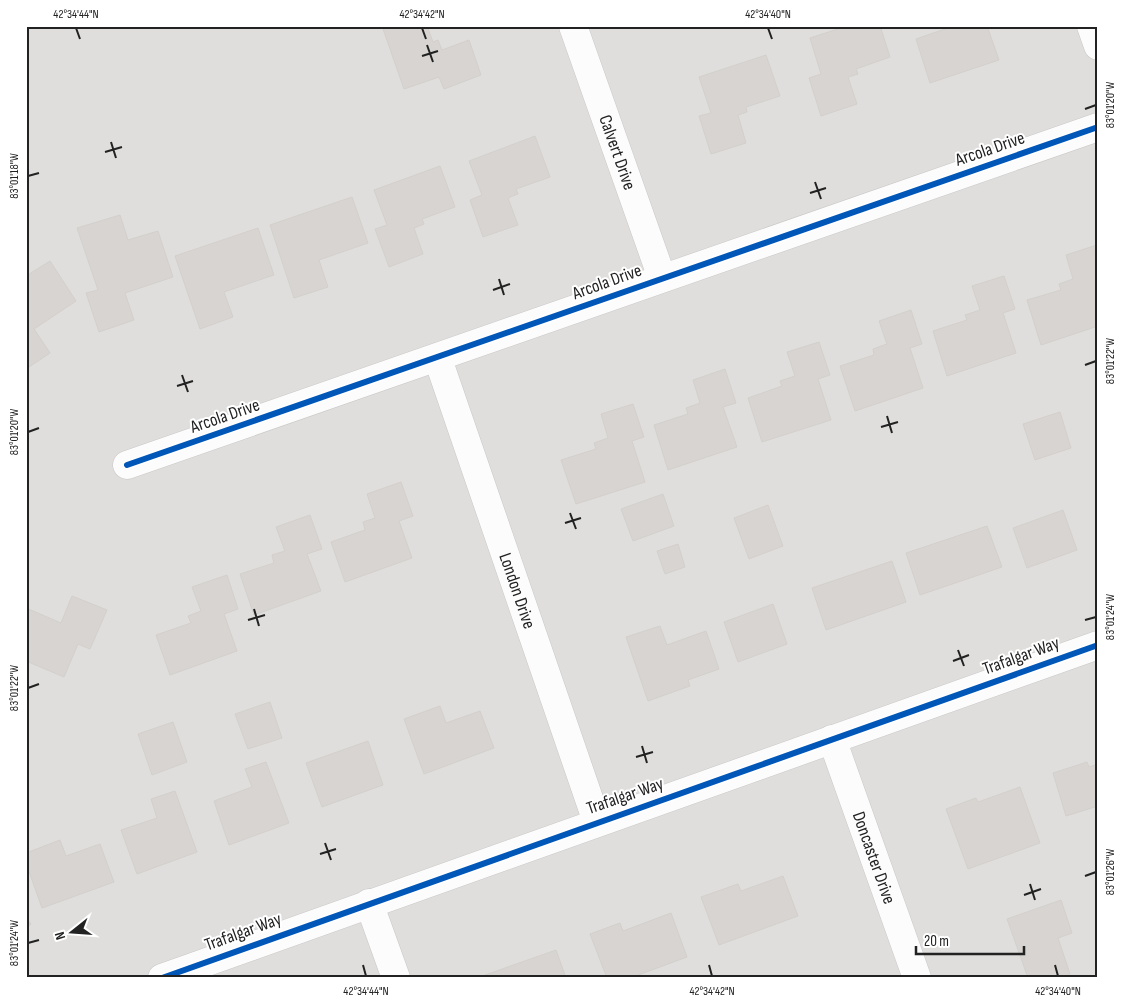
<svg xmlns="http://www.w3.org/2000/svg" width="1124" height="1004" font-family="'Sofia Sans Condensed',sans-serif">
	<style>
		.residential { fill: #dfdedc }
		.building { fill: #d7d4d2; stroke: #d3d0cc }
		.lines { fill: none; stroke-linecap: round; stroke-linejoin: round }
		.minor-casing { stroke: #c9c8c7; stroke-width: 29 }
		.minor { stroke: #fdfcfc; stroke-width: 28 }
		.cycleway-casing { stroke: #fff; stroke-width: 9 }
		.cycleway { stroke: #0057b8; stroke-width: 6 }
		.ticks { fill: none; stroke: #222; stroke-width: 2 }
		.labels { text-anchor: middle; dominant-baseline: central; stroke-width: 4; stroke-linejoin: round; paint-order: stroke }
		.street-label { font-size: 18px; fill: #222; stroke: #fff }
		.neatline { fill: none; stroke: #222; stroke-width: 2 }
		.ticks-label { font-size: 12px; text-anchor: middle; fill: #222 }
	</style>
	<rect width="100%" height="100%" fill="#f0eeeb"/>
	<rect class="residential" x="26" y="26" width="1072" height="952"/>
	<g class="building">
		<path d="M382 26H427L433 42 438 40 442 50 469 40 481 75 444 89 439 77 404 89Z"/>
		<path d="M847 26H880L890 57 856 69 858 74 848 77 857 104 821 116 809 78 821 74 810 38Z"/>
		<path d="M954 26H987L999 60 930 83 916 39Z"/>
		<path d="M766 55 780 96 746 107 747 112 738 115 746 143 711 154 699 116 711 113 699 77Z"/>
		<path d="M535 136 550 177 516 189 518 194 508 198 518 225 483 237 470 200 482 195 469 161Z"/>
		<path d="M440 166 455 207 422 219 424 224 414 228 423 254 389 267 375 229 387 225 374 190Z"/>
		<path d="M352 197 368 243 319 260 328 287 294 298 270 225Z"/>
		<path d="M120 215 128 240 158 231 173 277 125 293 134 320 99 332 86 293 98 290 77 228Z"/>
		<path d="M258 228 274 275 224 292 233 317 200 329 175 256Z"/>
		<path d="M1097 245 1098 326 1041 345 1027 300 1061 290 1059 284 1073 279 1066 255Z"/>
		<path d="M50 261 76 301 34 329 50 353 26 369V276Z"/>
		<path d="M1004 276 1015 309 1003 313 1016 353 947 376 933 331 967 320 965 315 980 310 972 286Z"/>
		<path d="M911 310 922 344 910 348 923 388 855 411 840 366 874 355 873 349 887 344 879 321Z"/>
		<path d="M819 342 830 375 818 379 831 420 762 442 748 398 782 386 780 381 795 376 787 352Z"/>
		<path d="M725 369 736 403 723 407 737 447 668 470 654 425 688 414 686 408 700 403 693 380Z"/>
		<path d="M633 404 644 437 632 441 645 482 576 504 561 460 596 449 594 443 608 438 601 414Z"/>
		<path d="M1060 412 1071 448 1035 460 1023 424Z"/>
		<path d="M401 482 413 516 399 521 412 558 345 582 331 542 365 530 363 522 375 518 367 494Z"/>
		<path d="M663 494 674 526 633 541 621 509Z"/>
		<path d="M768 505 783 546 749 559 734 518Z"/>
		<path d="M1063 510 1077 550 1027 568 1013 528Z"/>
		<path d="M310 515 322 549 307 554 321 591 254 615 240 574 274 563 272 555 285 551 276 527Z"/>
		<path d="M987 526 1002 567 920 595 906 553Z"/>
		<path d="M678 544 685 567 665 574 657 551Z"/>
		<path d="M892 561 906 602 826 630 812 588Z"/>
		<path d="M227 575 238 609 224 614 237 651 170 675 156 635 191 623 188 616 201 611 192 587Z"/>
		<path d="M72 596 107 610 90 649 78 644 64 677 26 661V608L61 623Z"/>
		<path d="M773 604 787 644 738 662 724 622Z"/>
		<path d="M660 626 667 645 706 631 719 669 688 680 690 686 648 701 626 637Z"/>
		<path d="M270 702 282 738 248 749 235 714Z"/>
		<path d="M440 706 446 723 480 711 494 748 424 774 404 719Z"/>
		<path d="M173 722 187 762 152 775 138 734Z"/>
		<path d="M368 741 383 785 322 807 306 763Z"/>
		<path d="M266 762 289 823 229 845 214 801 252 787 245 769Z"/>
		<path d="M1087 762 1089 767 1098 764V806L1066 816 1053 773Z"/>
		<path d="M1020 787 1040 843 968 869 946 809 976 798 978 802Z"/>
		<path d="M175 791 197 852 137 874 121 830 157 818 151 799Z"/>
		<path d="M60 840 66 856 100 844 114 882 42 908 26 863V853Z"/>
		<path d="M783 876 798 916 719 945 701 897 738 884 741 891Z"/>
		<path d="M1061 900 1072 933 1058 938 1070 974 1060 978H1028L1007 919Z"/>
		<path d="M671 913 687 957 630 978H607L590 934 620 923 623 931Z"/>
		<path d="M26 918 31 924 26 928Z"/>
		<path d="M556 950 566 978H486L485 975Z"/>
	</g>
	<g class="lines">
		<defs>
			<g id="minor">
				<path id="s1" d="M573 26 662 278"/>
				<path d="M1091 26 1098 46"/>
				<path id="s2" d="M438 359 597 822"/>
				<path d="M127 465 1098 127"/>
				<path id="s3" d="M832 739 917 978"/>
				<path d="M369 903 396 978"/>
				<path d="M162 978 1098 645"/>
			</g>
		</defs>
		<use href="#minor" class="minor-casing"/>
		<use href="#minor" class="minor"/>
		<defs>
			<g id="cycleway">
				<path d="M127 465 1098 127"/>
				<path d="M162 978 1098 645"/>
			</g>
		</defs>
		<use href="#cycleway" class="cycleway-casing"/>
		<use href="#cycleway" class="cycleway"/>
	</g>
	<path class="ticks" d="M76 28 80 39M422 28 426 39M768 28 772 39M427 45 433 62M422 56 438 51M1085 109 1096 105M111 142 116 158M105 152 122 147M28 176 39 173M815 182 821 199M810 193 826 188M499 279 504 295M493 290 510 284M1085 365 1096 361M182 375 188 392M177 386 193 381M887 416 892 433M881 427 898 422M28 432 39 428M570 513 576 529M565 523 581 518M254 609 259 626M248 620 265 615M1085 620 1096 617M958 650 964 666M953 661 969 655M28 688 39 684M642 746 647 763M636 757 653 752M325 843 331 860M320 854 336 849M1085 876 1096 872M1030 884 1035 900M1024 895 1041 889M28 943 39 940M363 965 366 976M709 965 712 976M1055 965 1058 976"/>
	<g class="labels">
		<g class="street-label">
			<text transform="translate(990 149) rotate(-19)">Arcola Drive</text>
			<text stroke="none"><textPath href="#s1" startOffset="134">Calvert Drive</textPath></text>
			<text transform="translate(607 282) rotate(-20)">Arcola Drive</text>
			<text transform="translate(225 416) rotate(-19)">Arcola Drive</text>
			<text stroke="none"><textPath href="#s2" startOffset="245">London Drive</textPath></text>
			<text transform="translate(1021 656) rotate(-20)">Trafalgar Way</text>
			<text transform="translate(625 796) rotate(-19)">Trafalgar Way</text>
			<text stroke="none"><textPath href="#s3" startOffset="126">Doncaster Drive</textPath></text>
			<text transform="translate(243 932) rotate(-20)">Trafalgar Way</text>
		</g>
	</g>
	<rect width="1124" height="1004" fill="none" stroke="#ffffff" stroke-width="55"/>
	<g transform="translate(72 932) rotate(253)" stroke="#ffffff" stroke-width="4" paint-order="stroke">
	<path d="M0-4L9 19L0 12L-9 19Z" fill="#222222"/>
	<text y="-8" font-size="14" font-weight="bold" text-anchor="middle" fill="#222222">N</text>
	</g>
	<path d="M916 946v8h108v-8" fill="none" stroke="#222222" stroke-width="2.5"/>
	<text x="924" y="946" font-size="15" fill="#222222" stroke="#ffffff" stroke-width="4" paint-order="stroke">20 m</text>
	<rect x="28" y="28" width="1068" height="948" class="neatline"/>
	<g class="ticks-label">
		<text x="76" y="18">42°34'44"N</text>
		<text x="422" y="18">42°34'42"N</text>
		<text x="768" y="18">42°34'40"N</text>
		<text transform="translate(1110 105) rotate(-90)" y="4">83°01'20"W</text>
		<text transform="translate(14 176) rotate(-90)" y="4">83°01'18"W</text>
		<text transform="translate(1110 361) rotate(-90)" y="4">83°01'22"W</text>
		<text transform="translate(14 432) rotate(-90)" y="4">83°01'20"W</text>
		<text transform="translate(1110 617) rotate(-90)" y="4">83°01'24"W</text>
		<text transform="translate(14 688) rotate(-90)" y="4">83°01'22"W</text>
		<text transform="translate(1110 872) rotate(-90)" y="4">83°01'26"W</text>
		<text transform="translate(14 943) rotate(-90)" y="4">83°01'24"W</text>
		<text x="366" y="995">42°34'44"N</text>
		<text x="712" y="995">42°34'42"N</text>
		<text x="1058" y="995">42°34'40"N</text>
	</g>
</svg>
